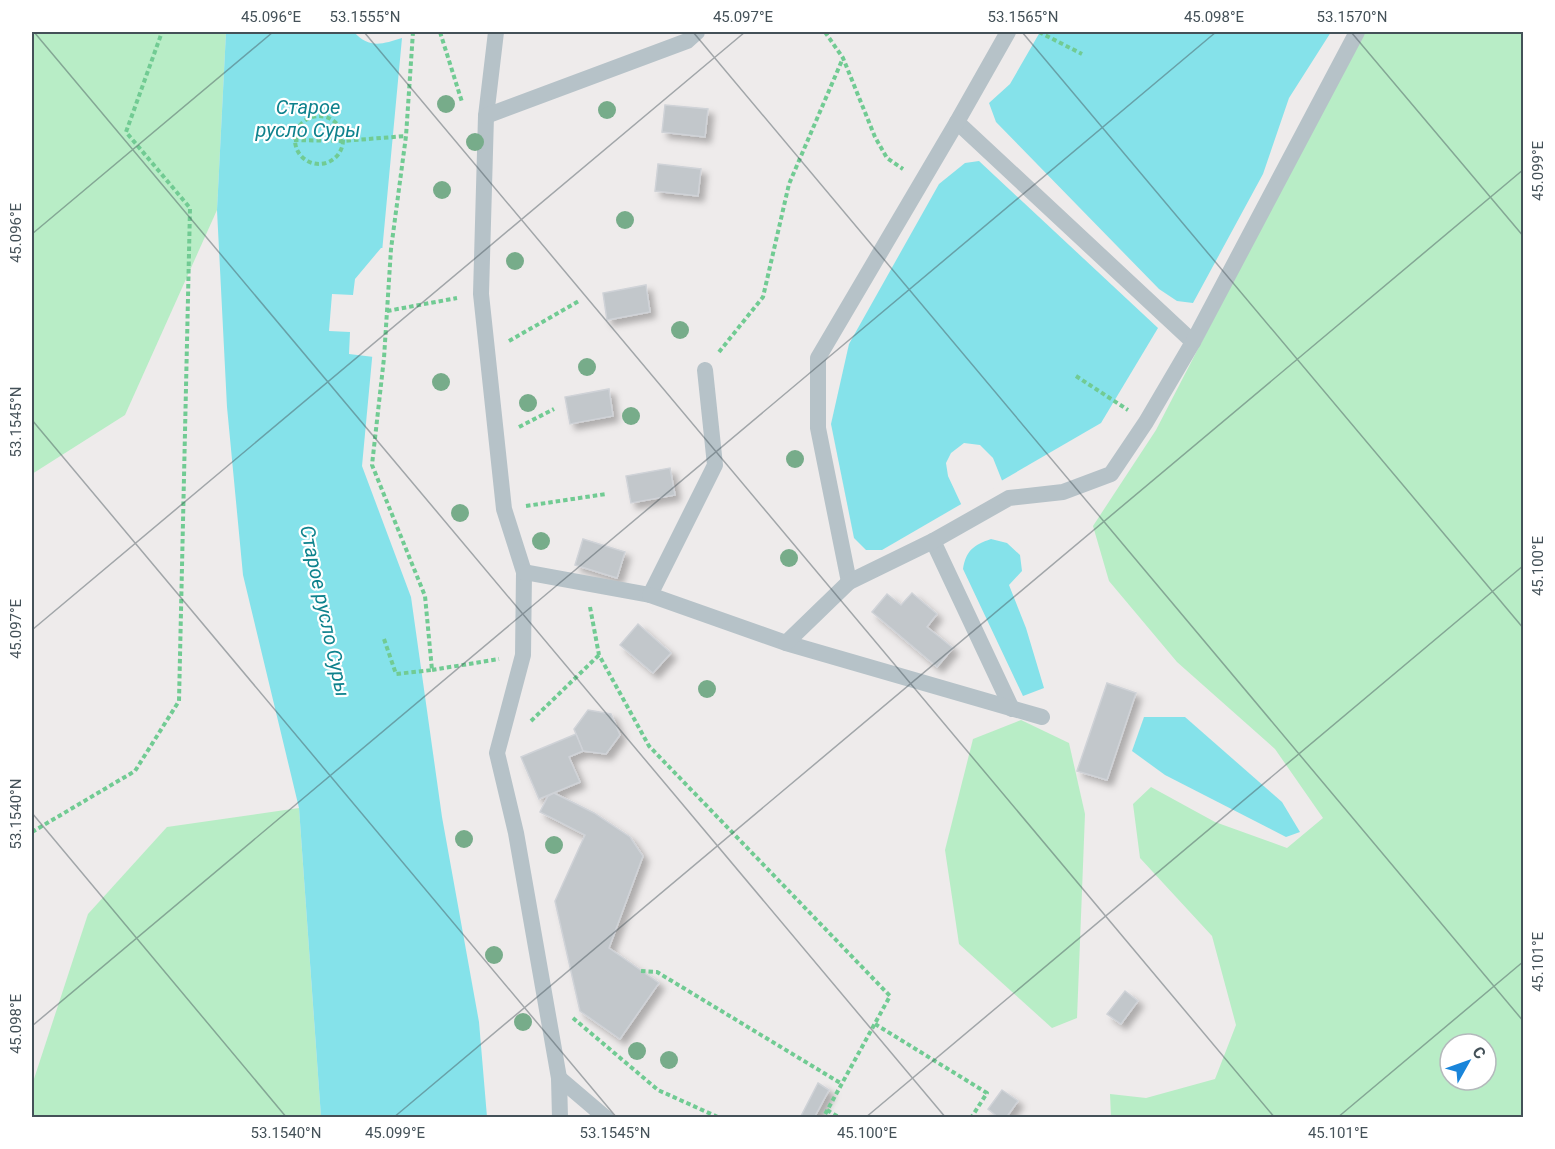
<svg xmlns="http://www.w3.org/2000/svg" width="1555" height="1149" font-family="Roboto,sans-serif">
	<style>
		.green { fill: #b8edc6; fill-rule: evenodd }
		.water { fill: #85e2ea }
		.pier { fill: #eeebeb }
		.building { fill: #c2c7cb; stroke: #cfd2d7; stroke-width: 1.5; filter: url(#shadow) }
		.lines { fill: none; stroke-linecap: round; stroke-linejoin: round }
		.path { stroke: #71cb93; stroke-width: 4; stroke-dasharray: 4.5 3; stroke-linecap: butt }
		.lane { stroke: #b6c2c8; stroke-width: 16 }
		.tree { fill: #77ac8a }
		.ticks { fill: none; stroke: #445158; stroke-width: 1.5; stroke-opacity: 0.45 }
		.labels { text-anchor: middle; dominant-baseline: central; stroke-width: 4.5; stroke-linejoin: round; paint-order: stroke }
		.water-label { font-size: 20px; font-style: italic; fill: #0e828d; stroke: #fff }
		.neatline { fill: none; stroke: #445158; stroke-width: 2 }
		.ticks-label { font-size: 15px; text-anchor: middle; fill: #445158 }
	</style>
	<defs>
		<filter id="shadow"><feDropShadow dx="5.5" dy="5.5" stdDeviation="3" flood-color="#0004"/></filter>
	</defs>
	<rect width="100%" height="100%" fill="#eeebeb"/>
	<g class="green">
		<path d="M32 32H226L217 210 125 415 32 474Z"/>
		<path d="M1362 32H1523V1117H1111L1110 1094 1146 1098 1215 1079 1236 1025 1212 936 1140 858 1133 804 1151 787 1215 822 1287 848 1323 818 1275 749 1177 662 1109 581 1093 526 1156 430ZM1450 1044H1486V1080H1450Z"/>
		<path d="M1021 720 1069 743 1085 814 1077 1018 1052 1028 959 944 945 850 973 739Z"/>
		<path d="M299 808 321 1117 32 1118V1085L88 914 167 827Z"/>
	</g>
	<g class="water">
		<path d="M226 32H354C369 49 383 44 402 38L362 466 411 597 442 817 479 1022 487 1117H321L299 808 243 575 227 407 217 210Z"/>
		<path d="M1040 32H1331L1289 98 1263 174 1193 303 1177 301 1159 289 996 122 989 103 1010 84Z"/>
		<path d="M979 161 1158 328 1101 423 882 550H866L854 538 831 424 849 344 939 184 965 163Z"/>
		<path d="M991 539 1007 543 1020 555 1022 571 1009 585 1026 628 1044 688 1023 696 963 569C966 551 973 545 991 539Z"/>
		<path d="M1144 717H1185L1282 802 1300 832 1286 837 1165 775 1132 751Z"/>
	</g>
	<g class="pier">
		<path d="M381 248H384L374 357 349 354 350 332 329 331 332 294 353 295 355 279Z"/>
		<path d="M964 443 980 445 993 458 1003 483 962 506 948 476 946 463 951 453Z"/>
	</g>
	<g class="building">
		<path d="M665 105 708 109 705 137 662 132Z"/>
		<path d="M658 164 701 169 698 196 655 191Z"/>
		<path d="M646 285 650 312 607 320 603 293Z"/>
		<path d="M609 389 613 416 570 424 565 397Z"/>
		<path d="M670 468 675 495 631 503 626 476Z"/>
		<path d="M583 539 625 552 617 578 575 565Z"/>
		<path d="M912 593 937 614 927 627 953 648 937 667 872 612 887 594 901 605Z"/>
		<path d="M638 624 671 653 653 673 620 645Z"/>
		<path d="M1107 683 1136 693 1107 780 1077 771Z"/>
		<path d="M588 710 611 714 620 735 606 754 583 751 574 729Z"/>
		<path d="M576 734 583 751 569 757 580 782 539 799 521 757Z"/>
		<path d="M554 793 594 813 630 837 643 856 609 948 659 983 620 1039 580 1011 555 901 585 835 540 812 548 796Z"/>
		<path d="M1125 991 1138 1001 1121 1024 1107 1014Z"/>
		<path d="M818 1083 829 1090 814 1118H800Z"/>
		<path d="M1002 1090 1018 1101 1006 1118H999L988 1109Z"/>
	</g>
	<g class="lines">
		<g class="path">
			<path d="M440 32 462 102"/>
			<path d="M825 32 843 58 875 137 887 158 903 169"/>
			<path d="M1039 32 1082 54"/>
			<circle cx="319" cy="140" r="24"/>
			<path d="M294 140 343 141 406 136"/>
			<path d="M387 311 457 298"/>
			<path d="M509 341 579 301"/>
			<path d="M719 352 763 297 789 184 843 58"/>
			<path d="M1076 376 1128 410"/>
			<path d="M519 427 554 409"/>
			<path d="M526 506 606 494"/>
			<path d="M590 607 599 655 649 746 890 996 823 1118"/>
			<path d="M384 639 396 674 432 670 425 596 372 465 384 358 391 249 406 136 413 32"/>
			<path d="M432 670 499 659"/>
			<path d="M531 721 599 655"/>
			<path d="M32 832 135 771 179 701 190 208 126 132 162 32"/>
			<path d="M641 971 657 972 842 1084"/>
			<path d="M573 1018 658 1090 720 1118"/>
			<path d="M875 1024 987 1093 971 1118"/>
			<path d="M827 1110 840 1118"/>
		</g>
		<g class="lane">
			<path d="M496 32 486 116 481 294 504 509 524 572 523 655 497 753 516 833 559 1078 560 1118"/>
			<path d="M486 116 687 41 697 32"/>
			<path d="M957 122 1193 342"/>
			<path d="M933 541 1012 709"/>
			<path d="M524 572 650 595 715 465 705 370"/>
			<path d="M849 582 818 428V358L957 122 1008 32"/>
			<path d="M650 595 786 643 1042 717"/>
			<path d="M786 643 849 582 933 541 1009 498 1063 492 1111 474 1146 422 1193 342 1357 32"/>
			<path d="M559 1078 606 1118"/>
		</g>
	</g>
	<g class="tree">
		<circle cx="446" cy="104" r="9"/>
		<circle cx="607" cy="110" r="9"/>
		<circle cx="475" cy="142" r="9"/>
		<circle cx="442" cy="190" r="9"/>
		<circle cx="625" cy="220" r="9"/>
		<circle cx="515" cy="261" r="9"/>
		<circle cx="680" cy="330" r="9"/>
		<circle cx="587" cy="367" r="9"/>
		<circle cx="441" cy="382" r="9"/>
		<circle cx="528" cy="403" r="9"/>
		<circle cx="631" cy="416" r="9"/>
		<circle cx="795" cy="459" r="9"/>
		<circle cx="460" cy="513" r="9"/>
		<circle cx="541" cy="541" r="9"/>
		<circle cx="789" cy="558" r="9"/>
		<circle cx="707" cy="689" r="9"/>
		<circle cx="464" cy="839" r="9"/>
		<circle cx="554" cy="845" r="9"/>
		<circle cx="494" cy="955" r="9"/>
		<circle cx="523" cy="1022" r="9"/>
		<circle cx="637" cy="1051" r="9"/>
		<circle cx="669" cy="1060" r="9"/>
	</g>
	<path class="ticks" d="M34 32 946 1118M364 32 1275 1118M693 32 1524 1022M1022 32 1524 629M1351 32 1524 237M32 234 273 32M32 420 617 1118M32 630 745 32M32 813 287 1118M32 1026 1216 32M393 1118 1524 169M865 1118 1524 565M1337 1118 1524 961"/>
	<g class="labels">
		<g class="water-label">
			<text x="308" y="107">Старое<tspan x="308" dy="23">русло Суры</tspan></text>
			<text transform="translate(325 611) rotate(78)">Старое русло Суры</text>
		</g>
	</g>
	<rect width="1555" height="1149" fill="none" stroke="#ffffff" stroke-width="66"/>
	<g transform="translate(1468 1062) rotate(50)"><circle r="28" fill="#ffffff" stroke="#b4b9bc" stroke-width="1.5"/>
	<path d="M0-4.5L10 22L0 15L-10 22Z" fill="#1985da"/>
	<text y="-9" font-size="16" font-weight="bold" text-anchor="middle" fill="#445158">С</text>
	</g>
	<rect x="33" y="33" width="1489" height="1083" class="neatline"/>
	<g class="ticks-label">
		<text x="271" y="22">45.096°E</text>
		<text x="365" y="22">53.1555°N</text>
		<text x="743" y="22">45.097°E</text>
		<text x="1023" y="22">53.1565°N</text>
		<text x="1214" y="22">45.098°E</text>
		<text x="1352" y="22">53.1570°N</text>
		<text transform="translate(1538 171) rotate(-90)" y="5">45.099°E</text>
		<text transform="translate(16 233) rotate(-90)" y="5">45.096°E</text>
		<text transform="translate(16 422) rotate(-90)" y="5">53.1545°N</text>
		<text transform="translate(1538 566) rotate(-90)" y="5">45.100°E</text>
		<text transform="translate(16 629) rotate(-90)" y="5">45.097°E</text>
		<text transform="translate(16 814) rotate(-90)" y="5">53.1540°N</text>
		<text transform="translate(1538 962) rotate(-90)" y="5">45.101°E</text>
		<text transform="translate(16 1024) rotate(-90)" y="5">45.098°E</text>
		<text x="286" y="1138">53.1540°N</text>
		<text x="395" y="1138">45.099°E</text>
		<text x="615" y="1138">53.1545°N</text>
		<text x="867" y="1138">45.100°E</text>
		<text x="1338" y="1138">45.101°E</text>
	</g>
</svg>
